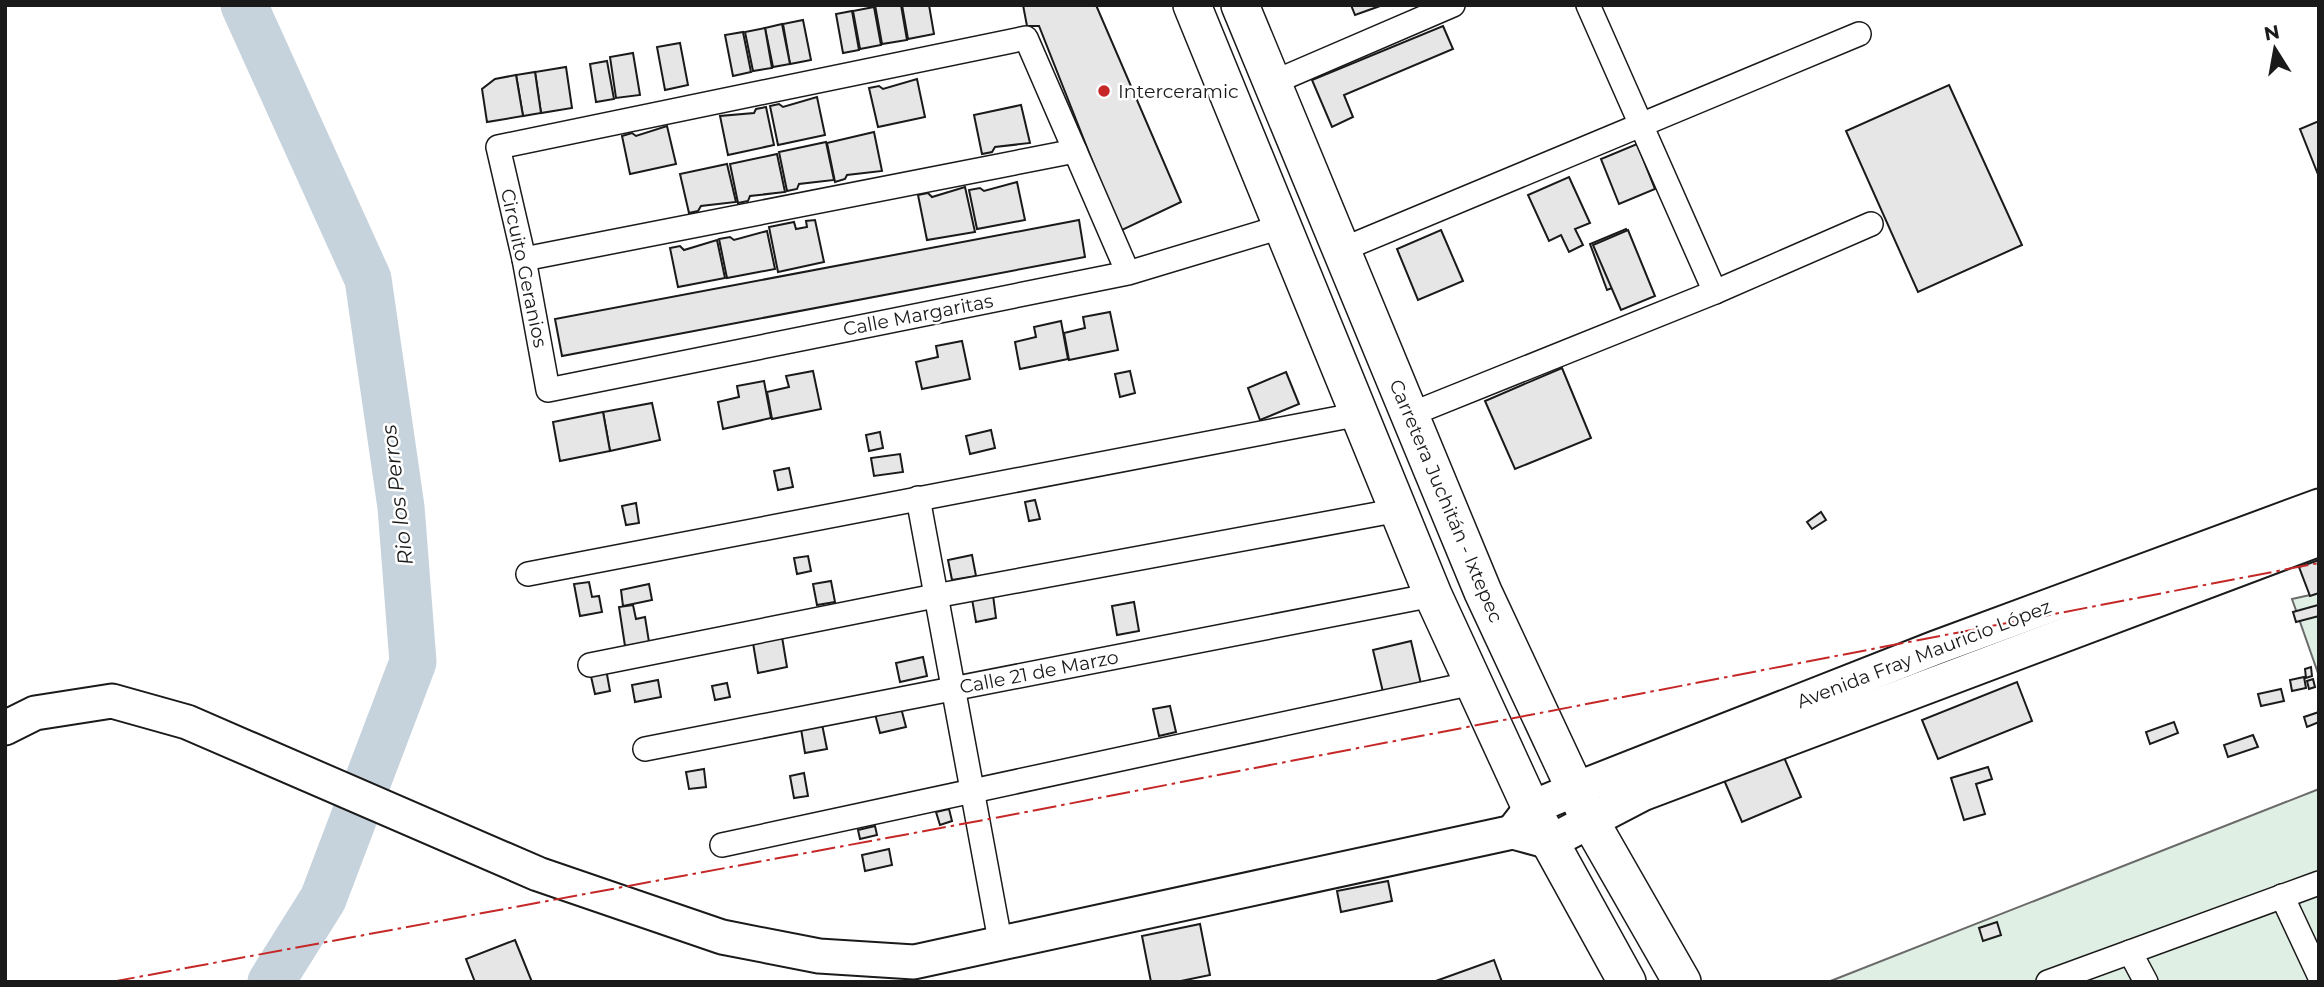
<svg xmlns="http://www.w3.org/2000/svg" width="2324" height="987" font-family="Montserrat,sans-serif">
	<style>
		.green { fill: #e0efe3; stroke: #6a6a6a; stroke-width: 2 }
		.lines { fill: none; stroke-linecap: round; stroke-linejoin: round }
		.river { stroke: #c6d2dc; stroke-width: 47 }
		.building { fill: #e6e6e6; stroke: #1a1a1a; stroke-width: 2 }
		.street-casing { stroke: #1a1a1a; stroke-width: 26 }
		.secondary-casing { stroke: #1a1a1a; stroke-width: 37 }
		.primary-casing { stroke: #1a1a1a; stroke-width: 40 }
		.street { stroke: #fff; stroke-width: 23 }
		.secondary { stroke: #fff; stroke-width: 33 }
		.primary { stroke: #fff; stroke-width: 37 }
		.power { stroke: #c62828; stroke-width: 2; stroke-dasharray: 24 5 3.5 5; stroke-linecap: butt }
		.poi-dot { fill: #c62828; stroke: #fff; stroke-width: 2.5 }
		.labels { text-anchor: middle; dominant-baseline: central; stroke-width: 5; stroke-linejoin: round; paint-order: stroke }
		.poi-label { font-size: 19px; fill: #1a1a1a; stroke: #fff; text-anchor: start }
		.street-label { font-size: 19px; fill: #1a1a1a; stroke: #fff }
		.water-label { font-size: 21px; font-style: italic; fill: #1a1a1a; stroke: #fff }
	</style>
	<rect width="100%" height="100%" fill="#fff"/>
	<g class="green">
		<path d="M2319 593V676L2292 599Z"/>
		<path d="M2319 789V982H1828Z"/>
	</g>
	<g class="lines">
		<path class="river" d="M244 5 368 279 401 507 413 662 323 899 271 982"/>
	</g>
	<g class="building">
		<path d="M875 5H901L907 40 882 44Z"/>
		<path d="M902 5H929L934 34 908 39Z"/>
		<path d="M1023 5H1096L1181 202 1120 231 1039 26H1027Z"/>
		<path d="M1351 5H1379L1380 6 1355 15Z"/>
		<path d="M874 7 881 45 860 49 853 11Z"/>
		<path d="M852 11 859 50 843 53 836 14Z"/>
		<path d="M803 20 811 60 790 64 783 24Z"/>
		<path d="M782 24 790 64 773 67 765 28Z"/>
		<path d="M1443 26 1453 49 1344 95 1353 117 1332 127 1312 80Z"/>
		<path d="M765 28 772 68 753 71 745 32Z"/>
		<path d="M743 32 751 72 733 76 725 35Z"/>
		<path d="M680 43 688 85 665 90 657 47Z"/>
		<path d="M633 53 640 95 616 98 610 57Z"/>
		<path d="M607 61 614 99 596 102 590 64Z"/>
		<path d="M566 67 572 108 541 113 535 72Z"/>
		<path d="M535 72 541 113 523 116 516 75Z"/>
		<path d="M516 75 523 116 487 122 482 89 495 79Z"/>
		<path d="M917 79 925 117 878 127 869 88 879 86 883 89Z"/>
		<path d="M1949 85 2022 245 1918 292 1846 131Z"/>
		<path d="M817 97 825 135 778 145 770 106 779 104 783 107Z"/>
		<path d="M1021 105 1030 143 995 147 992 152 982 154 974 115Z"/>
		<path d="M766 107 774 145 728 155 720 116 754 113 756 109Z"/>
		<path d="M2319 121V177L2300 129Z"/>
		<path d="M667 126 676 164 630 174 622 136 632 133 636 136Z"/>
		<path d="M874 132 882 171 847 175 845 179 835 182 827 143Z"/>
		<path d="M826 142 834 180 799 184 797 189 787 191 779 152Z"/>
		<path d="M1637 144 1655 189 1619 204 1601 159Z"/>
		<path d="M777 154 785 192 750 196 748 201 738 203 730 164Z"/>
		<path d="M727 164 736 202 701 206 698 211 689 213 680 174Z"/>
		<path d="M1569 177 1590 223 1575 229 1583 245 1569 252 1561 235 1549 241 1528 195Z"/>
		<path d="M1017 182 1025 220 977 229 969 190 980 188 984 191Z"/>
		<path d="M965 187 975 232 927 240 918 195 928 193 932 197Z"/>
		<path d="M815 220 824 262 778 272 769 227 794 222 796 229 807 227 806 221Z"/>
		<path d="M1079 220 1085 257 562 356 555 319Z"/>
		<path d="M1626 229 1646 275 1607 290 1590 244Z"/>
		<path d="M1441 230 1463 281 1418 300 1397 249Z"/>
		<path d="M1628 230 1655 296 1621 310 1593 245Z"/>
		<path d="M767 231 775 269 727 278 719 239 730 237 734 240Z"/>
		<path d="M717 240 725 278 678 287 670 248 680 246 684 250Z"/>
		<path d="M1110 312 1118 350 1069 360 1064 333 1085 328 1083 317Z"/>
		<path d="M1061 321 1068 359 1020 369 1015 342 1036 337 1034 327Z"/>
		<path d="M962 341 970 379 922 389 916 362 938 357 936 346Z"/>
		<path d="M1562 368 1591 438 1515 469 1485 401Z"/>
		<path d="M813 371 821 409 772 419 767 392 789 387 786 376Z"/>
		<path d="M1130 371 1135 393 1120 397 1115 374Z"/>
		<path d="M1286 372 1299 404 1260 420 1248 388Z"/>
		<path d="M764 381 771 418 723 429 718 402 739 397 737 386Z"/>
		<path d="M652 403 660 440 610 451 603 412Z"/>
		<path d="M603 412 610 451 560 461 553 422Z"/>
		<path d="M991 430 995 448 970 454 966 436Z"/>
		<path d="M880 432 883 448 869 451 866 435Z"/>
		<path d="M900 454 903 472 874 476 871 458Z"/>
		<path d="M789 468 793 487 778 490 774 471Z"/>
		<path d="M1035 500 1040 519 1029 521 1025 502Z"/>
		<path d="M636 503 639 523 626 525 622 506Z"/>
		<path d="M1821 512 1826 520 1812 529 1807 522Z"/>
		<path d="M972 555 976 576 952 580 948 560Z"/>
		<path d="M808 556 811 571 797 574 794 558Z"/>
		<path d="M2319 560V593L2310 596 2299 567Z"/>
		<path d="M831 581 835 602 817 605 813 584Z"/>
		<path d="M589 582 592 597 599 596 602 612 580 616 574 584Z"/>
		<path d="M649 584 652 600 623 606 621 590Z"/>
		<path d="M993 595 996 618 976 622 972 599Z"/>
		<path d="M1134 602 1139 631 1117 635 1112 606Z"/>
		<path d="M633 605 636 619 645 617 649 642 625 646 619 607Z"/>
		<path d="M2318 605 2319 616 2296 622 2293 612Z"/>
		<path d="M782 637 787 667 758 673 753 643Z"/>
		<path d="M1411 641 1421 684 1383 692 1373 650Z"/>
		<path d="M923 657 927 676 900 682 896 663Z"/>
		<path d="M2311 667 2312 676 2306 678 2305 669Z"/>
		<path d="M606 669 610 691 595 694 590 672Z"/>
		<path d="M2304 677 2306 688 2292 691 2290 680Z"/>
		<path d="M2313 679 2315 687 2309 689 2307 681Z"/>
		<path d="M658 680 661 697 635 702 632 685Z"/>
		<path d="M2017 682 2032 721 1938 759 1922 720Z"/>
		<path d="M727 683 730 697 715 700 712 686Z"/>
		<path d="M2281 689 2284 701 2261 706 2258 694Z"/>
		<path d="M900 704 906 727 880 733 874 710Z"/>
		<path d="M1170 706 1176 732 1159 736 1153 709Z"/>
		<path d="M2319 712V722L2307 727 2304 717Z"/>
		<path d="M2174 722 2178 733 2150 744 2146 732Z"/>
		<path d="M822 724 827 749 805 753 801 729Z"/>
		<path d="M2253 735 2258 747 2228 757 2224 745Z"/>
		<path d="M1783 755 1801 797 1742 822 1724 780Z"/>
		<path d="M1988 767 1992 779 1976 784 1985 814 1964 820 1951 778Z"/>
		<path d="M704 769 706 787 689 789 686 772Z"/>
		<path d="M804 773 808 796 794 798 790 776Z"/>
		<path d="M949 809 952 821 940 825 936 812Z"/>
		<path d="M875 826 877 835 860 839 858 830Z"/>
		<path d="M889 849 892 865 865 871 862 855Z"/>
		<path d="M1388 881 1392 901 1341 912 1337 891Z"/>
		<path d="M1997 922 2001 935 1983 941 1979 928Z"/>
		<path d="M1200 924 1210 975 1176 982H1151L1142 936Z"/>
		<path d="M515 940 532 982H475L466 959Z"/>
		<path d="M1494 960 1502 982H1433Z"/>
	</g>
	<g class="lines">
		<defs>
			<g id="street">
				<path d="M1588 5 1715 292"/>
				<path d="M1272 83 1453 5"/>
				<path d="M1341 250 1859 34"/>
				<path d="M524 259 1075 151"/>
				<path d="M1128 273 1026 38 498 147 524 259 548 390 1128 273 1284 226"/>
				<path d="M1409 415 1715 292 1871 224"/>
				<path d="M918 498 1001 946"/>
				<path d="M528 574 1360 414"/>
				<path d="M590 665 935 596 1399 510"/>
				<path d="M645 749 1433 595"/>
				<path d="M722 845 1473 683"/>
				<path d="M2282 896 2319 975"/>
				<path d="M2130 952 2146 982"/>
				<path d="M2048 982 2319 883"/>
			</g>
			<g id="secondary">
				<path d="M5 728 35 713 112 701 187 722 538 874 722 937 819 956 914 962 1513 832 1550 842 1642 794 2319 539"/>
				<path d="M1514 830 1531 808 1574 790 1935 648 2319 506"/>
			</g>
			<g id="primary">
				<path d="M1192 5 1433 595 1531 808 1627 982"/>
				<path d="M1240 5 1483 592 1591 823 1682 982"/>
			</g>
		</defs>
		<use href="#street" class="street-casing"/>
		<use href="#secondary" class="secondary-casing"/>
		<use href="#primary" class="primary-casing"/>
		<use href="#street" class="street"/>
		<use href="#secondary" class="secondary"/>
		<use href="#primary" class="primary"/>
		<path class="power" d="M111 982 1000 817 2319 563"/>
	</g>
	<circle class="poi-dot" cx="1104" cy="91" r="7"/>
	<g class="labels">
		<g class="poi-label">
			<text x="1118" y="91">Interceramic</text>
		</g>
		<g class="street-label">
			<text transform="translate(524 268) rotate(78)">Circuito Geranios</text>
			<text transform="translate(918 315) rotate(-11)">Calle Margaritas</text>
			<text transform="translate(1446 501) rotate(67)">Carretera Juchitán - Ixtepec</text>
			<text transform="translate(1924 654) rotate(-21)">Avenida Fray Mauricio López</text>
			<text transform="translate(1039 672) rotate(-11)">Calle 21 de Marzo</text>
		</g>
		<g class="water-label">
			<text transform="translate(397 495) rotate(-97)">Rio los Perros</text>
		</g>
	</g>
	<rect width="2324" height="987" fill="none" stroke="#1a1a1a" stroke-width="14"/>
	<g transform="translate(2275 49) rotate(349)" stroke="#ffffff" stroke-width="5" paint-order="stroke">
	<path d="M0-5L12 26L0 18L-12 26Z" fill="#1a1a1a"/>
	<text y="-10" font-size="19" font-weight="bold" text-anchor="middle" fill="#1a1a1a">N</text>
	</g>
</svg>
